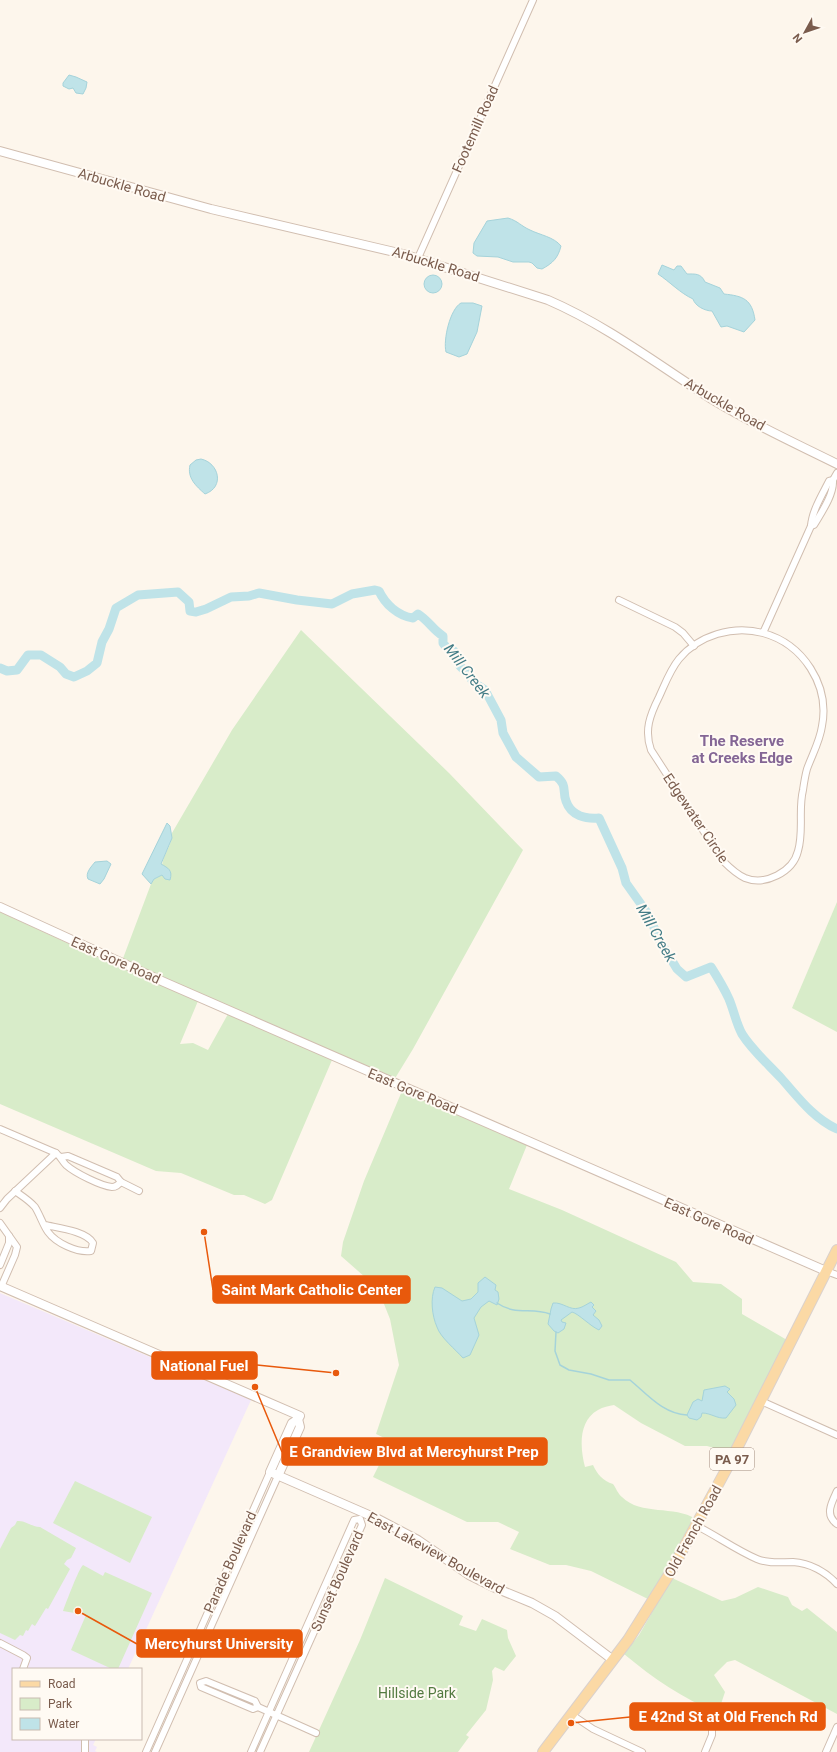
<svg xmlns="http://www.w3.org/2000/svg" width="837" height="1752" font-family="Roboto,sans-serif">
	<style>
		.education { fill: #f3e8fa }
		.green { fill: #d8ecc9 }
		.water { fill: #bfe3e8; stroke: #a5d3da }
		.lines { fill: none; stroke-linecap: round; stroke-linejoin: round }
		.stream { stroke: #a5d3da; stroke-width: 1.5 }
		.river { stroke: #bfe3e8; stroke-width: 9 }
		.minor-casing { stroke: #d1beb0; stroke-width: 8 }
		.tertiary-casing { stroke: #d1beb0; stroke-width: 10 }
		.primary-casing { stroke: #dad1cd; stroke-width: 12 }
		.minor { stroke: #fff; stroke-width: 6 }
		.tertiary { stroke: #fff; stroke-width: 8 }
		.primary { stroke: #fbd9a5; stroke-width: 10 }
		.labels { text-anchor: middle; dominant-baseline: central; stroke-width: 4; stroke-linejoin: round; paint-order: stroke }
		.shield { fill: #fffaf3; stroke: #a28b7f; stroke-width: 1 }
		.shield-label { font-size: 13px; font-weight: bold; fill: #7a5c4d }
		.street-label { font-size: 14px; fill: #7a5c4d; stroke: #fffaf3 }
		.park-label { font-size: 14px; fill: #537a41; stroke: #fffaf3 }
		.water-label { font-size: 15px; font-style: italic; fill: #437c86; stroke: #fffaf3 }
		.neighbourhood-label { font-size: 15px; font-weight: bold; fill: #846695; stroke: #fffaf3 }
		.leader { fill: none; stroke: #e8590c; stroke-width: 1.5 }
		.callout-dot { fill: #e8590c; stroke: #fffaf3; stroke-width: 1.5 }
		.callout { fill: #e8590c; stroke: #e8590c; stroke-width: 1.5 }
		.callout-label { font-size: 15px; text-anchor: middle; font-weight: bold; fill: #fff }
	</style>
	<rect width="100%" height="100%" fill="#fdf6ec"/>
	<path class="education" d="M0 1293 251 1400 128 1669H13V1739H96L93 1745 97 1747 95 1751 97 1752H0Z"/>
	<g class="green">
		<path d="M301 630 449 773 523 850 413 1049 394 1080 122 961 151 884 154 879 162 875C160 855 172 849 172 833L232 730Z"/>
		<path d="M837 902V1032L792 1008Z"/>
		<path d="M0 912 100 958 198 1001 180 1044 193 1043 208 1050 228 1014 332 1060 272 1200 265 1204 244 1195H234L181 1173 156 1171 0 1104Z"/>
		<path d="M402 1091 527 1145 509 1189 562 1210 676 1262 693 1282 721 1284 742 1299V1314L787 1340 732 1453 707 1446H685L641 1423 614 1405C609 1406 603 1407 598 1410 578 1421 580 1448 585 1467L593 1465C597 1474 603 1481 613 1484 616 1488 618 1494 622 1497 641 1516 674 1505 696 1519L650 1600 591 1571 566 1565H550L510 1549 519 1532 498 1522H467L373 1477 391 1441 376 1434 399 1365 390 1319 382 1299 374 1285 341 1256 343 1242 364 1181Z"/>
		<path d="M75 1481 152 1517 130 1563 53 1523Z"/>
		<path d="M17 1521C26 1520 31 1527 40 1527L76 1548 71 1558 67 1560 64 1564 70 1569 48 1609 46 1608 35 1626 32 1624 28 1631 26 1630 23 1636 20 1635 15 1640 0 1633V1549L11 1528 15 1525Z"/>
		<path d="M83 1565 103 1576 105 1572 152 1593 118 1669H112L71 1650 86 1615 63 1611C66 1603 79 1568 83 1565Z"/>
		<path d="M385 1578 463 1616 459 1625 476 1631 482 1619 507 1630 508 1638 516 1656 504 1671 495 1667 492 1671 493 1680 486 1710 466 1735 469 1737 458 1752H309L360 1640Z"/>
		<path d="M672 1578 722 1601 735 1598 758 1587 788 1597 792 1605 802 1611 807 1608 837 1632V1714L735 1660 727 1662 714 1675 725 1692 718 1713C682 1698 654 1679 624 1654L639 1635Z"/>
	</g>
	<g class="water">
		<path d="M69 75 76 77 87 82 86 88 83 94 76 93 73 88 69 89 63 86V83Z"/>
		<path d="M508 218C518 221 521 226 530 230 540 235 554 237 561 246 558 258 553 263 542 269L537 268 532 263 529 262H513L498 257 477 256 473 253 474 243 487 221Z"/>
		<path d="M662 265 674 270 677 266H681L687 274C695 274 701 273 705 282L720 288 724 294C743 296 752 299 755 320L744 332 727 326 721 327 712 311C705 311 695 306 693 299 680 293 670 282 658 274Z"/>
		<circle cx="433" cy="284" r="9"/>
		<path d="M461 303H473L482 306 477 332 467 354 459 357 446 352C443 340 450 309 461 303Z"/>
		<path d="M201 459C219 463 225 487 205 494 196 486 187 478 190 465L196 460Z"/>
		<path d="M167 823 170 826 172 838 161 864C168 868 173 870 170 880L165 879 162 875 154 879 151 884 142 874Z"/>
		<path d="M107 861 111 864 104 879 100 884 88 879C85 873 91 867 95 862Z"/>
		<path d="M485 1277 496 1285 495 1290 498 1292 499 1299 497 1305 489 1301 481 1307 474 1318 479 1335 470 1355 463 1358C456 1350 440 1337 437 1327 432 1316 430 1298 435 1287L442 1288 462 1301 471 1299 478 1292V1283Z"/>
		<path d="M591 1302 594 1305 592 1307 596 1311 593 1315 599 1320 602 1326 599 1330C590 1326 579 1314 572 1312L561 1320 562 1322 566 1323 564 1329 558 1333 554 1331 548 1324 551 1309 553 1303C563 1302 570 1311 579 1308 583 1307 587 1304 591 1302Z"/>
		<path d="M725 1386 730 1389 727 1392 734 1399 736 1405 726 1418C717 1419 711 1413 702 1413L701 1417 697 1420 689 1418 687 1415 693 1402 698 1399 702 1401 704 1390Z"/>
	</g>
	<g class="lines">
		<g class="stream">
			<path d="M497 1303C516 1316 531 1307 550 1314"/>
			<path d="M556 1332 555 1351 560 1365 569 1370 591 1374 609 1380H630C647 1394 663 1414 687 1415"/>
		</g>
		<path class="river" d="M0 668 7 671 17 670 28 655H41L60 667 66 674 74 677 87 671 97 663 102 642 109 629 116 608 138 595 178 592 189 602 190 611 196 612 206 609 231 597 249 596 259 593 297 600 332 604 352 594 375 590 379 591C385 604 398 616 413 618L418 614C429 621 433 630 443 636V643L446 647 454 651 460 666 469 675 473 682 485 690 501 720 503 733 516 757 539 777 556 776C568 786 562 790 566 801 571 816 586 819 599 818L622 868 626 883 648 914 660 941 677 969 686 977 711 967C718 978 724 988 729 999 734 1011 736 1023 742 1034 752 1050 768 1064 781 1078 798 1097 813 1118 837 1129"/>
		<defs>
			<g id="minor">
				<path d="M418 258 533 0"/>
				<path d="M811 526 814 525C821 513 834 495 833 480"/>
				<path d="M619 600 675 627 683 633 694 646"/>
				<path d="M763 633C733 625 699 635 679 659 670 670 665 684 659 697 650 715 644 730 651 750L723 861C730 868 736 874 745 878 765 886 793 872 798 851 804 831 798 810 803 790 804 783 805 776 807 769 812 755 820 741 822 726 830 685 803 644 763 633L811 526C812 511 822 495 829 481L833 480 837 473"/>
				<path d="M0 1129 56 1153C61 1157 62 1161 66 1165 75 1173 101 1186 112 1187 116 1187 118 1185 121 1182L117 1177 68 1156 61 1157"/>
				<path d="M121 1182 139 1191"/>
				<path d="M15 1191C22 1196 29 1200 35 1207 40 1215 43 1225 48 1232 56 1243 77 1253 91 1251L93 1243C86 1231 58 1228 45 1225"/>
				<path d="M0 1208 7 1199 56 1153"/>
				<path d="M0 1223 17 1247 15 1255 1 1287"/>
				<path d="M0 1265 9 1243V1236"/>
				<path d="M826 1271 837 1275"/>
				<path d="M761 1401 837 1435"/>
				<path d="M837 1491C832 1502 824 1515 837 1524"/>
				<path d="M697 1526C717 1536 736 1550 757 1559 769 1564 781 1562 793 1562 810 1563 826 1572 837 1584"/>
				<path d="M0 1643 23 1655 27 1658 23 1669"/>
				<path d="M206 1681 255 1701 258 1707 253 1709 201 1687 200 1683Z"/>
				<path d="M258 1707 316 1733"/>
				<path d="M572 1715 593 1729 642 1752"/>
				<path d="M85 1752V1739"/>
				<path d="M146 1752 270 1472"/>
				<path d="M155 1752 278 1476"/>
				<path d="M251 1752 354 1520 360 1519 362 1525 260 1752"/>
				<path d="M705 1752 712 1735V1722"/>
				<path d="M826 1752 837 1727"/>
			</g>
			<g id="tertiary">
				<path d="M0 151 211 209 403 254 548 300C606 325 657 364 710 398 750 423 795 443 837 464"/>
				<path d="M0 907 164 982 826 1271"/>
				<path d="M0 1286 300 1416 298 1419 292 1423 270 1472 378 1519 418 1540 469 1575 493 1587 532 1603 555 1616 613 1660"/>
				<path d="M278 1476 300 1427 298 1419"/>
			</g>
			<path id="primary" d="M543 1752 628 1640 670 1573 727 1468 837 1250"/>
		</defs>
		<use href="#minor" class="minor-casing"/>
		<use href="#tertiary" class="tertiary-casing"/>
		<use href="#primary" class="primary-casing"/>
		<use href="#minor" class="minor"/>
		<use href="#tertiary" class="tertiary"/>
		<use href="#primary" class="primary"/>
	</g>
	<g class="labels">
		<rect class="shield" x="710" y="1448" width="44" height="22" rx="3"/>
		<g class="shield-label">
			<text x="732" y="1459">PA 97</text>
		</g>
		<g class="street-label">
			<text transform="translate(475 129) rotate(-66)">Footemill Road</text>
			<text transform="translate(122 185) rotate(16)">Arbuckle Road</text>
			<text transform="translate(436 264) rotate(17)">Arbuckle Road</text>
			<text transform="translate(725 404) rotate(30)">Arbuckle Road</text>
			<text transform="translate(696 818) rotate(56)">Edgewater Circle</text>
			<text transform="translate(116 960) rotate(24)">East Gore Road</text>
			<text transform="translate(413 1091) rotate(23)">East Gore Road</text>
			<text transform="translate(709 1221) rotate(24)">East Gore Road</text>
			<text transform="translate(693 1531) rotate(-61)">Old French Road</text>
			<text transform="translate(436 1553) rotate(29)">East Lakeview Boulevard</text>
			<text transform="translate(230 1562) rotate(-66)">Parade Boulevard</text>
			<text transform="translate(337 1581) rotate(-66)">Sunset Boulevard</text>
		</g>
		<g class="park-label">
			<text x="417" y="1693">Hillside Park</text>
		</g>
		<g class="water-label">
			<text transform="translate(467 671) rotate(52)">Mill Creek</text>
			<text transform="translate(656 933) rotate(60)">Mill Creek</text>
		</g>
		<g class="neighbourhood-label">
			<text x="742" y="741">The Reserve<tspan x="742" dy="17">at Creeks Edge</tspan></text>
		</g>
	</g>
	<path class="leader" d="M204 1232L213 1290M336 1373L257 1365M255 1387L282 1452M78 1611L137 1644M571 1723L630 1717"/>
	<g class="callout-dot">
		<circle cx="204" cy="1232" r="4"/>
		<circle cx="336" cy="1373" r="4"/>
		<circle cx="255" cy="1387" r="4"/>
		<circle cx="78" cy="1611" r="4"/>
		<circle cx="571" cy="1723" r="4"/>
	</g>
	<g class="callout">
		<rect x="213" y="1276" width="197" height="27" rx="4"/>
		<rect x="152" y="1352" width="105" height="27" rx="4"/>
		<rect x="282" y="1438" width="265" height="27" rx="4"/>
		<rect x="137" y="1630" width="165" height="27" rx="4"/>
		<rect x="630" y="1703" width="195" height="27" rx="4"/>
	</g>
	<g class="callout-label">
		<text x="312" y="1295">Saint Mark Catholic Center</text>
		<text x="204" y="1371">National Fuel</text>
		<text x="414" y="1457">E Grandview Blvd at Mercyhurst Prep</text>
		<text x="219" y="1649">Mercyhurst University</text>
		<text x="728" y="1722">E 42nd St at Old French Rd</text>
	</g>
	<rect x="12" y="1668" width="130" height="72" fill="#fffaf3" stroke="#cabbb1"/>
	<rect x="20" y="1681" width="20" height="6" fill="#fbd9a5" stroke="#cabbb1"/>
	<text x="48" y="1688" font-size="12" fill="#7a5c4d">Road</text>
	<rect x="20" y="1698" width="20" height="12" fill="#d8ecc9" stroke="#cabbb1"/>
	<text x="48" y="1708" font-size="12" fill="#7a5c4d">Park</text>
	<rect x="20" y="1718" width="20" height="12" fill="#bfe3e8" stroke="#cabbb1"/>
	<text x="48" y="1728" font-size="12" fill="#7a5c4d">Water</text>
	<g transform="translate(805 32) rotate(230)" stroke="#fffaf3" stroke-width="3" paint-order="stroke">
	<path d="M0-3L7 15L0 10L-7 15Z" fill="#7a5c4d"/>
	<text y="-6" font-size="11" font-weight="bold" text-anchor="middle" fill="#7a5c4d">N</text>
	</g>
</svg>
